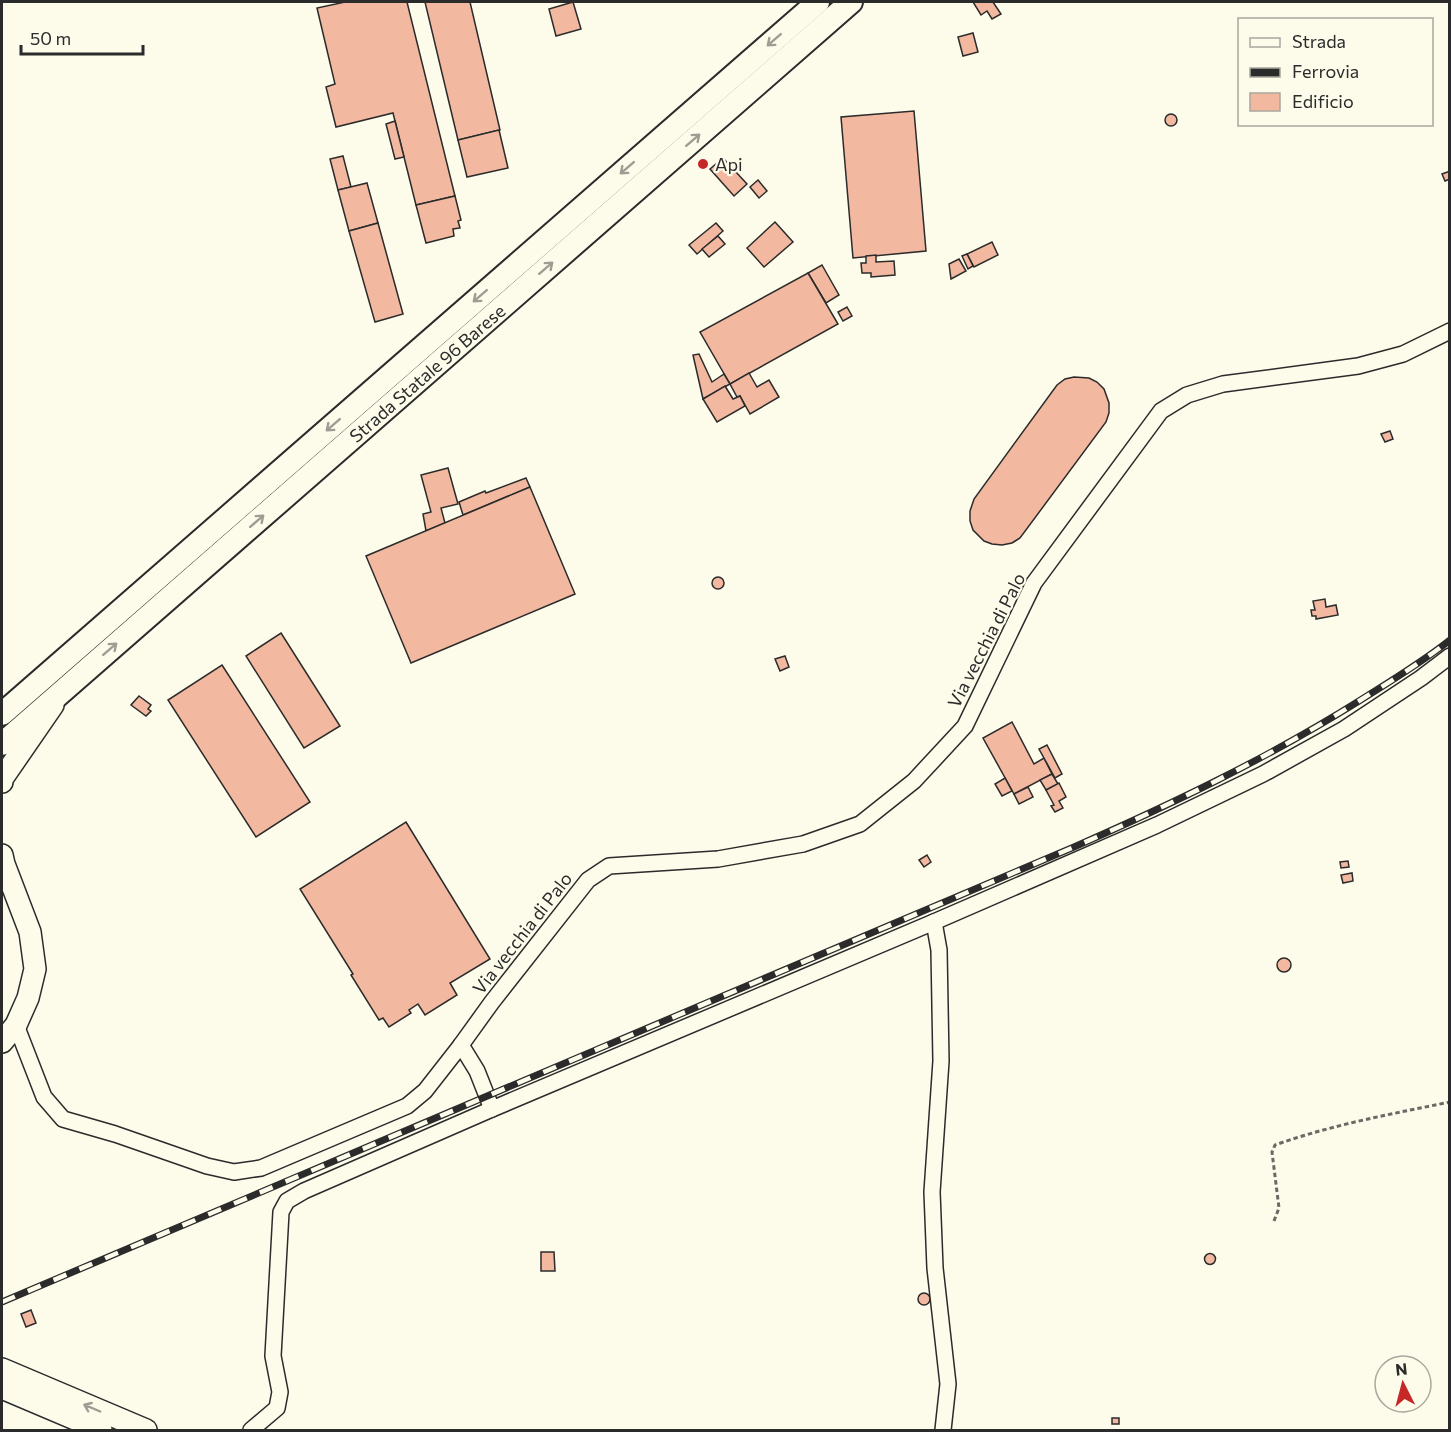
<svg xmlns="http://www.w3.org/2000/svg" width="1451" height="1432" font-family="Commissioner,sans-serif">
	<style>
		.building { fill: #f2b8a0; stroke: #2b2b2b; stroke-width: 1.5 }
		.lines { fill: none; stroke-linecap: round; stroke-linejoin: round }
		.minor-casing { stroke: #2b2b2b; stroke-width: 18 }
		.secondary-casing { stroke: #2b2b2b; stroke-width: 24 }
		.primary-casing { stroke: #2b2b2b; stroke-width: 26 }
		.path { stroke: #6a6964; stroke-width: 3; stroke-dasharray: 4.5 3; stroke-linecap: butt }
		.minor { stroke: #fdfbea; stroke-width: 15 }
		.secondary { stroke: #fdfbea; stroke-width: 21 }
		.primary { stroke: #fdfbea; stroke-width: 22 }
		.rail-casing { stroke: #2b2b2b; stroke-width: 7 }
		.rail { stroke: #fdfbea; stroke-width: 4.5; stroke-dasharray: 14; stroke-linecap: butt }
		.oneway { stroke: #9e9d94 }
		.poi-dot { fill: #c62828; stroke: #fdfbea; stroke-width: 2 }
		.labels { text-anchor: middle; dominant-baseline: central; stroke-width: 4.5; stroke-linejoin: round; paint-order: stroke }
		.poi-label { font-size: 18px; fill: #2b2b2b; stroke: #fdfbea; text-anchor: start }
		.street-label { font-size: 18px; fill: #2b2b2b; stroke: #fdfbea }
	</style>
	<rect width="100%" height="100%" fill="#fdfbea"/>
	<g class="building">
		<path d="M345 2H407L455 196 416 205 393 113 336 127 326 87 335 84 317 8Z"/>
		<path d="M425 2H470L500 130 458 140Z"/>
		<path d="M573 2 581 29 556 36 549 9Z"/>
		<path d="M973 2H993L1001 14 992 19 987 11 981 15Z"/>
		<path d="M973 33 978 52 963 56 958 37Z"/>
		<path d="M914 111 926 251 853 258 841 117Z"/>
		<circle cx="1171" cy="120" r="6"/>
		<path d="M395 121 404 157 395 159 386 124Z"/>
		<path d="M499 130 508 168 467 177 458 140Z"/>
		<path d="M343 156 351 187 338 190 330 159Z"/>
		<path d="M723 158 747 184 734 196 710 169Z"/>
		<path d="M1450 171V179L1445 181 1442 174Z"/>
		<path d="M758 180 767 191 759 198 750 187Z"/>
		<path d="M367 183 378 223 349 231 338 190Z"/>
		<path d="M455 196 461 220 458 221 460 228 453 229 454 236 426 243 416 205Z"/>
		<path d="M775 222 793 242 764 267 747 248Z"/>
		<path d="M378 223 403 314 375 322 349 231Z"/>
		<path d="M716 223 723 231 697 254 689 245Z"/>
		<path d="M718 236 725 244 709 257 702 249Z"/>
		<path d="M992 242 998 255 974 267 967 254Z"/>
		<path d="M967 254 973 266 968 269 962 256Z"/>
		<path d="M876 255V262L894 261 895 275 871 277V273H862L861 263H866V256Z"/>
		<path d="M959 259 966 271 951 279 949 264Z"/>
		<path d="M822 265 839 295 826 303 808 273Z"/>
		<path d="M808 273 838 324 730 384 700 332Z"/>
		<path d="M847 307 852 316 843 321 838 312Z"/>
		<path d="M699 354 712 382 724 374 730 384 703 399 693 355Z"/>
		<path d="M749 373 757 387 769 380 779 397 750 414 740 396 737 397 730 384Z"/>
		<path d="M1074 377 1089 378 1097 382 1104 389 1109 403V413L1106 422 1020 538 1012 543 1002 545 992 544 984 541 973 530 970 521V511L974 499 1057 385 1065 379Z"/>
		<path d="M725 386 733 399 740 396 745 406 717 422 703 399Z"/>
		<path d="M1390 431 1393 439 1385 442 1381 434Z"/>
		<path d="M448 468 458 504 441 508 445 523 426 531 423 514 431 512 421 475Z"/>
		<path d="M526 478 530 487 463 515 459 502 485 491 486 493Z"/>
		<path d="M530 487 575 594 411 663 366 556Z"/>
		<circle cx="718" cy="583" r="6"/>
		<path d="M1325 599 1326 607 1336 605 1338 615 1316 619V616H1312L1311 610H1315L1313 601Z"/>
		<path d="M281 633 340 726 304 748 246 656Z"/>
		<path d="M785 656 789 667 780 671 775 659Z"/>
		<path d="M222 665 310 802 256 837 168 700Z"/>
		<path d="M139 696 151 705 148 709 151 711 146 716 131 705Z"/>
		<path d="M1012 722 1034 764 1044 758 1052 774 1014 794 983 738Z"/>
		<path d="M1047 745 1062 774 1055 778 1039 749Z"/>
		<path d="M1052 774 1058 784 1046 790 1040 780Z"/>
		<path d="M1005 778 1012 791 1002 796 995 784Z"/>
		<path d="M1059 783 1066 797 1059 801 1063 808 1055 812 1051 806 1054 805 1046 790Z"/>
		<path d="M1028 787 1033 797 1019 804 1014 794Z"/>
		<path d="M406 822 490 959 450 983 457 995 425 1015 418 1004 409 1010 411 1013 389 1027 383 1018 379 1020 351 975 353 974 300 889Z"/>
		<path d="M927 855 931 862 924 867 919 860Z"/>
		<path d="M1348 861 1349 867 1341 868 1340 862Z"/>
		<path d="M1352 873 1353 881 1343 883 1341 875Z"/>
		<circle cx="1284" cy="965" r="7"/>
		<path d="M541 1252H554L555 1271H541Z"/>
		<circle cx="1210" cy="1259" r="5.5"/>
		<circle cx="924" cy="1299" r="6"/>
		<path d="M31 1310 36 1323 26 1327 21 1314Z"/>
		<rect x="1112" y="1418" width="7" height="6"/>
	</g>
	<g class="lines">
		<defs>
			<g id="minor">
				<path d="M934 922 939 950 941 1061 932 1192 935 1268 948 1384 943 1430"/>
				<path d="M16 1025 44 1097 63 1119 115 1134 207 1166 234 1172 261 1168 407 1106 425 1091 461 1045 492 1002 588 880 609 866 718 859 803 844 860 824 914 781 965 726 1034 583 1161 411 1187 395 1223 384 1358 366 1403 354 1450 331"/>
				<path d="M461 1045 477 1071 492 1109"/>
				<path d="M251 1430 277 1408 280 1392 273 1356 281 1212 287 1201 304 1191 492 1109 934 922 1157 825 1263 774 1344 729 1421 678 1450 656"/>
			</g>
			<g id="secondary">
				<path d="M2 782V779L53 705"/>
				<path d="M2 855 4 864 30 932 35 969 28 998 16 1025 2 1042"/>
				<path d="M2 1369 146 1430"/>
				<path d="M2 1388 101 1430"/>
			</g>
			<g id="primary">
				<path d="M2 714 818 2"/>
				<path d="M2 744 851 2"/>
			</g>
		</defs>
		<use href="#minor" class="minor-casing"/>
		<use href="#secondary" class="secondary-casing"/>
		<use href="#primary" class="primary-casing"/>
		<path class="path" d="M1274 1221 1279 1208 1272 1152 1275 1145C1331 1125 1391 1114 1450 1102"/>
		<use href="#minor" class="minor"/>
		<use href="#secondary" class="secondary"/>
		<use href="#primary" class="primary"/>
		<defs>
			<path id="rail" d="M2 1302 1074 847C1172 804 1268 758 1359 701 1389 682 1421 663 1450 640"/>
		</defs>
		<use href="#rail" class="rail-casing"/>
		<use href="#rail" class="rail"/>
	</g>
	<defs><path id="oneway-shaft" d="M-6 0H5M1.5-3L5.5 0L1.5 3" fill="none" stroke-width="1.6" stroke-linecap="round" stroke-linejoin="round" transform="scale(1.5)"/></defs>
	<g class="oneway">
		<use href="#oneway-shaft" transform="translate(774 40) rotate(139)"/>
		<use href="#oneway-shaft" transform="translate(693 140) rotate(-41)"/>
		<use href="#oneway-shaft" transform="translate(627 168) rotate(139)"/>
		<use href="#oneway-shaft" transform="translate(546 268) rotate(-41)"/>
		<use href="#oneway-shaft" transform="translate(480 296) rotate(139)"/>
		<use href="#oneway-shaft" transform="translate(333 425) rotate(139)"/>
		<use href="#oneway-shaft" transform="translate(257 521) rotate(-41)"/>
		<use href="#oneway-shaft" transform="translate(110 649) rotate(-41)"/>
		<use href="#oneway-shaft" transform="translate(92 1408) rotate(-157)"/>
	</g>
	<circle class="poi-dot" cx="703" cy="164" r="6"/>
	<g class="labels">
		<g class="poi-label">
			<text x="715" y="164">Api</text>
		</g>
		<g class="street-label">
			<text transform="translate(427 373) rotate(-41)">Strada Statale 96 Barese</text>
			<text transform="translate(986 640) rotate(-63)">Via vecchia di Palo</text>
			<text transform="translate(522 933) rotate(-52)">Via vecchia di Palo</text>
		</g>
	</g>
	<rect width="1451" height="1432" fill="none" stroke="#2b2b2b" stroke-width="6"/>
	<rect x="1238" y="18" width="195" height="108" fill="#fdfbea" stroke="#a9a89e" stroke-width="1.5"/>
	<rect x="1250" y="38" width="30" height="9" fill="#fdfbea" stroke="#a9a89e" stroke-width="1.5"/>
	<text x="1292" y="48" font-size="18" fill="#2b2b2b">Strada</text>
	<rect x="1250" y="68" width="30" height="9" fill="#2b2b2b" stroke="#a9a89e" stroke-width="1.5"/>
	<text x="1292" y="78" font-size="18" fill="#2b2b2b">Ferrovia</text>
	<rect x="1250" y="93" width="30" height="18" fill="#f2b8a0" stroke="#a9a89e" stroke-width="1.5"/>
	<text x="1292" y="108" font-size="18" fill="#2b2b2b">Edificio</text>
	<g transform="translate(1403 1384) rotate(354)"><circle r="28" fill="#fdfbea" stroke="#a9a89e" stroke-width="1.5"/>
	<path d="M0-4.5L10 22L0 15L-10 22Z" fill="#c62828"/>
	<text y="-9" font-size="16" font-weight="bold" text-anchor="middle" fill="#2b2b2b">N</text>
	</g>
	<path d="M21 45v9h122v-9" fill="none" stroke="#2b2b2b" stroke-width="3"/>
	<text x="30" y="45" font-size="18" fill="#2b2b2b" stroke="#fdfbea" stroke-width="4.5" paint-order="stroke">50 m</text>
</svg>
